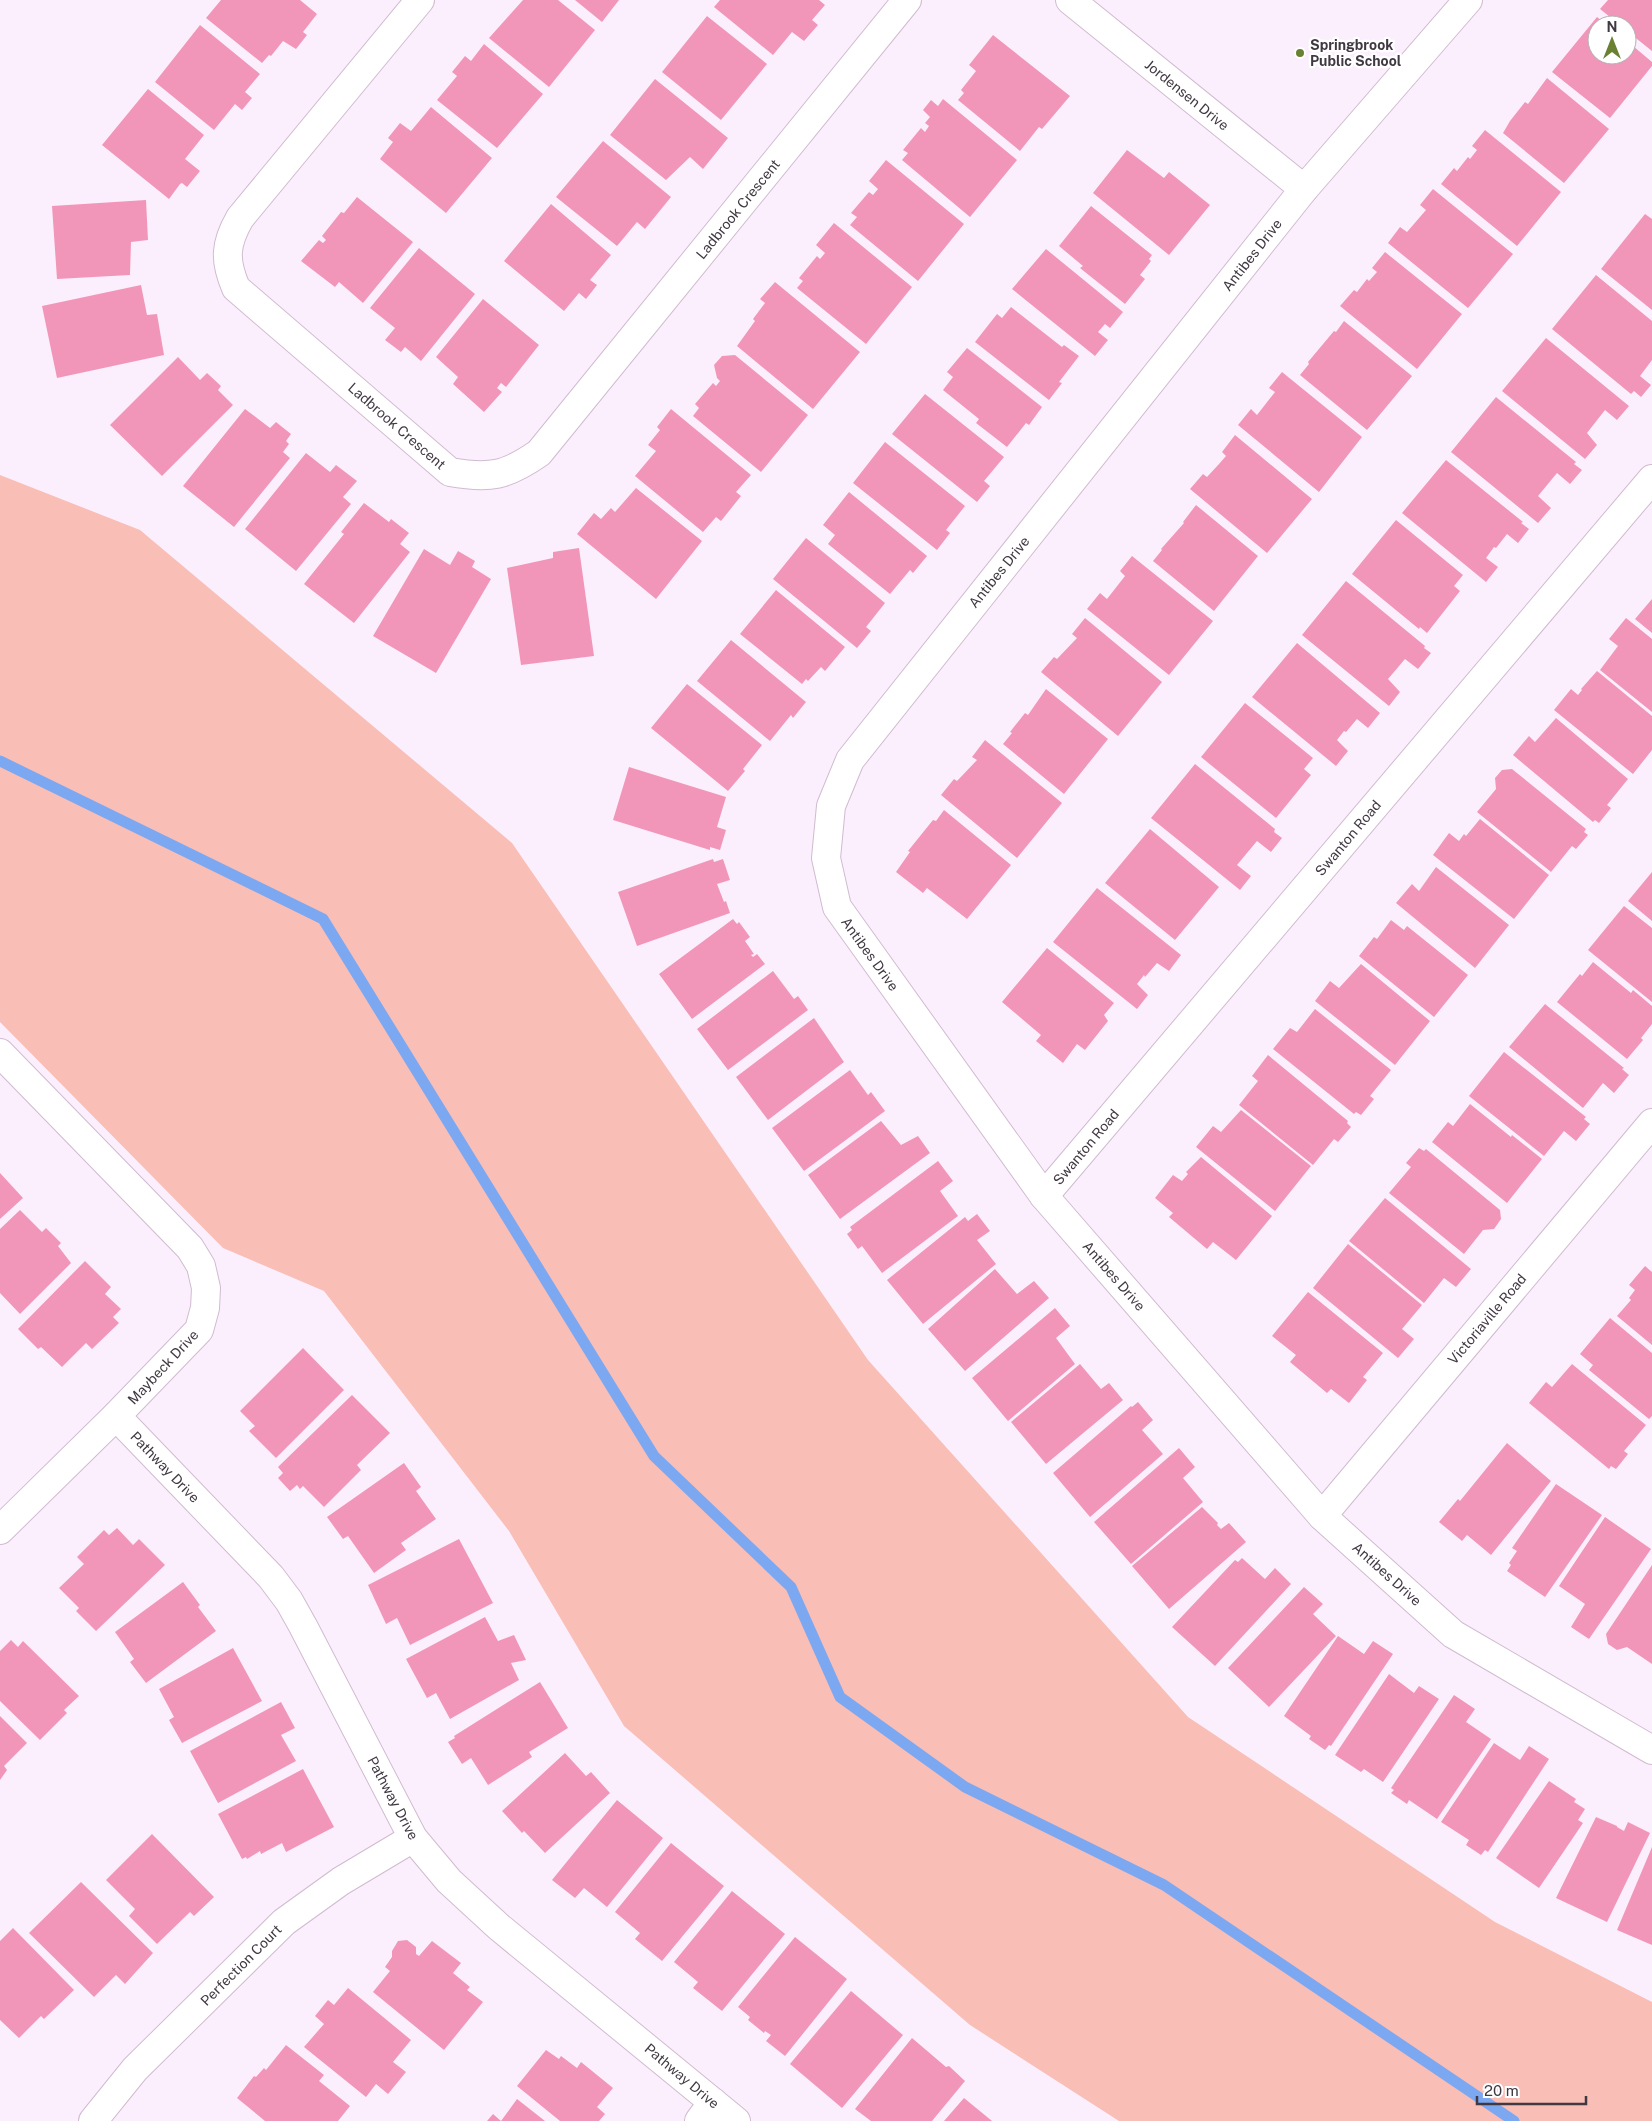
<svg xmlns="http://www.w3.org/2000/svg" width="1652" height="2121" font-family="'Public Sans',sans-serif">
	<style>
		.green { fill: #f9beb6 }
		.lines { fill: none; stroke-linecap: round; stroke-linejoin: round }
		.stream { stroke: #7ca8f2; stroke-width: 11 }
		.building { fill: #f296b9 }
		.minor-casing { stroke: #d0bbd1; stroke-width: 30 }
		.minor { stroke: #fff; stroke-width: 28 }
		.poi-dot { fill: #6a8032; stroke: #fff; stroke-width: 2 }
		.labels { text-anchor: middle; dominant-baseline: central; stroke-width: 4.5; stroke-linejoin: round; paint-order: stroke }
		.poi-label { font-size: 14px; font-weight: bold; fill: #413942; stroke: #fff; text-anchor: start }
		.street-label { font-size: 14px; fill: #413942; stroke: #fff }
	</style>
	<rect width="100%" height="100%" fill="#fceffd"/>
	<path class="green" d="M0 475 140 530 512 843 868 1360 1188 1717 1495 1922 1652 2002V2121H1119L970 2025 624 1726 509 1531 324 1291 223 1248 0 1022Z"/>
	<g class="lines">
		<path class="stream" d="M0 761 323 919 654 1456 791 1587 840 1697 965 1787 1164 1885 1514 2121"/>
	</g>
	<g class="building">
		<path d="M221 0H300L317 14 303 32 307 35 296 49 283 41 271 56 269 55 262 63 206 18Z"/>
		<path d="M523 0H558L595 30 549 87 489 38Z"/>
		<path d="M575 0H619L602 22Z"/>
		<path d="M720 0H819L825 5 812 20 818 25 804 41 792 32 773 55 714 7Z"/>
		<path d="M1608 0H1652V51L1627 31V25H1620L1600 9Z"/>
		<path d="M707 16 767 64 721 120 662 72Z"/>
		<path d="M1597 17 1607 25H1597V55H1627V41L1652 62V66L1610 118 1552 72Z"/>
		<path d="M200 25 260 74 245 92 252 98 242 110 235 104 214 130 155 82Z"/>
		<path d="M993 35 1070 96 1042 129 1039 127 1020 151 958 100 964 93 961 90 976 71 969 65Z"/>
		<path d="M484 44 543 94 497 148 437 100 457 76 452 72 465 56 471 61Z"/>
		<path d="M1547 78 1609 129 1564 183 1503 133 1510 121 1525 102 1528 104Z"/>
		<path d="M655 79 728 138 703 169 690 157 666 180 610 135Z"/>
		<path d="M148 89 204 135 185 159 200 171 187 187 182 183 180 184 169 199 102 145Z"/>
		<path d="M943 99 1017 160 970 217 902 160 908 153 903 150 921 128 925 132 929 126 925 123 930 117 923 110 931 100 938 106Z"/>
		<path d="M431 107 492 158 446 213 380 159 393 142 388 138 400 123 411 131Z"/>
		<path d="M1485 130 1561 192 1517 246 1441 184 1454 168 1457 171 1468 157 1470 159 1477 150 1472 146Z"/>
		<path d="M603 141 671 197 645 229 637 222 617 246 556 197Z"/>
		<path d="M1127 150 1164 178 1169 172 1210 205 1169 255 1093 193Z"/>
		<path d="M886 160 964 224 918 281 850 225 857 217 851 213 869 192 873 195 878 189 869 181Z"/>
		<path d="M1433 189 1513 254 1468 308 1388 243 1400 227 1407 232 1426 210 1420 205Z"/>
		<path d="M357 197 413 242 363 303 339 282 335 287 301 261 319 240 323 243 326 240 322 236 341 212 344 213Z"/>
		<path d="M146 200 148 240 131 242 130 275 57 279 52 206Z"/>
		<path d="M551 204 611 255 590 280 597 285 586 299 579 293 564 311 504 261Z"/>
		<path d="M1091 206 1152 255 1149 259 1151 261 1140 275 1145 279 1125 304 1080 268 1083 266 1059 246Z"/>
		<path d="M1645 214 1652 219V310L1601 269Z"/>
		<path d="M834 223 912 287 866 344 797 288 803 281 799 278 817 256 820 259 825 253 816 245Z"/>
		<path d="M419 248 475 294 421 361 405 347 401 352 385 340 395 328 370 308Z"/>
		<path d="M1046 249 1123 312 1110 328 1105 324 1098 332 1108 340 1095 356 1012 289Z"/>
		<path d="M1385 252 1462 314 1417 369 1340 306 1354 290 1357 292 1367 279 1369 281 1377 272 1372 268Z"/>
		<path d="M1596 275 1652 321V360L1640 376 1651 385 1641 397 1634 391 1631 394 1552 329Z"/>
		<path d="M775 282 860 352 813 409 737 346 755 321 753 319 765 303 760 299Z"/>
		<path d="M141 285 147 315 157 314 164 355 57 378 42 306Z"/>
		<path d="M483 299 539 345 506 387 501 383 497 388 502 392 484 412 453 384 458 377 436 357Z"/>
		<path d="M1011 307 1062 347 1064 345 1079 356 1059 382 1062 383 1049 400 975 342 997 314 1002 318Z"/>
		<path d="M1344 321 1412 376 1367 430 1300 375 1309 364 1308 362 1334 331 1336 332Z"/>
		<path d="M1546 338 1629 406 1617 420 1605 410 1587 433 1597 445 1585 459 1502 391Z"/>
		<path d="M967 348 1042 407 1029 425 1026 423 1007 447 976 423 979 419 943 390 953 377 947 372Z"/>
		<path d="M735 355 808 415 761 472 693 416 699 408 695 404 713 383 716 386 720 381 717 378 714 365 722 356Z"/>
		<path d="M178 357 200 380 207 373 221 386 218 390 233 405 162 476 110 425Z"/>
		<path d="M1282 372 1362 437 1319 492 1238 425 1251 409 1257 415 1275 392 1269 388Z"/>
		<path d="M925 394 1004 457 984 481 990 486 977 502 892 434Z"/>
		<path d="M1496 397 1576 462 1574 464 1582 470 1570 484 1557 473 1538 496 1551 508 1538 523 1451 452Z"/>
		<path d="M245 409 270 428 276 422 291 434 286 441 289 444 283 452 290 458 234 527 183 486Z"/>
		<path d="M671 409 751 475 736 492 741 496 721 521 716 517 703 532 635 476 656 451 648 445 660 430 657 427Z"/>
		<path d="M1235 435 1312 499 1267 553 1190 489 1203 474 1207 477 1219 464 1226 456 1222 452Z"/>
		<path d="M885 442 965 506 946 530 950 533 937 550 853 483Z"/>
		<path d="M306 453 330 472 336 465 357 481 343 497 351 504 296 571 245 529Z"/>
		<path d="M1446 460 1523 522 1521 523 1529 529 1518 543 1507 534 1496 548 1494 547 1486 558 1498 567 1486 582 1402 513Z"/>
		<path d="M636 488 702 541 656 599 577 534 594 513 601 519 611 508 615 512Z"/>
		<path d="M849 492 927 556 913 573 910 570 890 594 828 544 835 535 823 525Z"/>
		<path d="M364 503 389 522 391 519 409 533 400 544 410 552 354 623 304 584 344 534 341 532Z"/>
		<path d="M1196 505 1258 556 1214 611 1153 561 1162 550 1161 549 1184 523 1183 522Z"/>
		<path d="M1396 520 1463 575 1454 586 1460 591 1427 633 1420 627 1419 629 1352 574Z"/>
		<path d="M806 538 885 603 866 627 871 631 857 648 773 579Z"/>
		<path d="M579 548 594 656 521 665 507 568 553 558V552Z"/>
		<path d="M424 549 450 565 458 551 475 561 472 567 491 579 436 673 373 636Z"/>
		<path d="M1132 556 1213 621 1169 675 1087 609 1100 593 1107 599 1125 576 1120 571Z"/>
		<path d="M1346 581 1425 646 1424 648 1431 653 1418 669 1405 659 1388 679 1400 692 1389 706 1302 635Z"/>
		<path d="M776 590 845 647 825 671 821 667 808 681 806 679 802 684 740 634Z"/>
		<path d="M1652 599V633L1635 619Z"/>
		<path d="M1085 618 1162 682 1118 736 1041 672 1054 657 1057 659 1077 638 1072 634Z"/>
		<path d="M1626 618 1652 639V712L1600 670 1618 646 1609 639Z"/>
		<path d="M731 640 806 702 793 718 791 715 770 741 697 681Z"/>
		<path d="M1297 643 1380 713 1368 728 1357 719 1346 732 1344 731 1337 740 1348 751 1336 766 1252 697Z"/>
		<path d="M1597 671 1652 716V750L1633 774 1554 710 1571 689 1578 695 1582 690 1581 689Z"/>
		<path d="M687 684 762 745 743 769 745 771 728 791 651 728Z"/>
		<path d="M1046 689 1108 739 1064 794 1003 744 1012 733 1010 732 1025 713 1028 715Z"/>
		<path d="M1245 703 1313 758 1304 769 1311 775 1276 818 1201 757Z"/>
		<path d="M1556 718 1628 779 1607 805 1611 808 1599 823 1595 820 1593 822 1513 755 1529 736 1535 742Z"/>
		<path d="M985 740 1062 803 1017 858 941 795 954 779 957 781 977 760 972 757Z"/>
		<path d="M1195 764 1275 829 1274 832 1282 838 1271 852 1257 841 1237 865 1251 876 1240 890 1151 818Z"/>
		<path d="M629 767 726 797 717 827 726 830 720 850 710 847V850L613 820Z"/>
		<path d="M1512 769 1586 829 1584 832 1588 835 1576 849 1572 846 1551 872 1477 812 1496 789 1495 778 1502 770Z"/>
		<path d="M944 810 1011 865 967 919 927 888 923 893 896 872 910 852 908 851 933 820 936 821Z"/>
		<path d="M1480 819 1549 875 1514 919 1433 855 1449 833 1459 841 1464 834 1466 836Z"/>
		<path d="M1150 829 1219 887 1175 940 1105 883Z"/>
		<path d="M713 859 714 862 723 859 730 880 717 884 724 902 726 901 730 913 637 946 618 892Z"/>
		<path d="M1436 867 1509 925 1475 968 1396 903 1412 884 1419 891Z"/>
		<path d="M1652 872V921L1628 901Z"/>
		<path d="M1097 888 1181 955 1169 971 1157 963 1145 977 1144 975 1137 984 1148 995 1137 1009 1053 942Z"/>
		<path d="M1624 906 1652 928V1002L1588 950Z"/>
		<path d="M733 919 737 924 739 922 750 937 745 941 754 954 751 955 753 957 757 954 765 964 692 1019 659 974Z"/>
		<path d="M1391 920 1404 930 1407 926 1468 975 1434 1017 1359 956 1374 937 1377 939Z"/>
		<path d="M1047 948 1114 1003 1104 1015 1108 1021 1085 1050 1077 1044 1063 1063 1036 1041 1041 1035 1002 1002Z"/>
		<path d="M1593 962 1631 993 1633 990 1652 1006V1024L1641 1038 1643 1040 1627 1059 1557 1002 1580 974 1582 976Z"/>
		<path d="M1361 964 1430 1021 1395 1065 1315 1001 1330 981 1339 988Z"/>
		<path d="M773 971 794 999 798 996 808 1010 728 1070 697 1029Z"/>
		<path d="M1545 1004 1624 1068 1622 1069 1629 1075 1614 1093 1603 1083 1583 1108 1509 1047Z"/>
		<path d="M1315 1009 1391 1070 1370 1096 1374 1099 1361 1115 1356 1112 1354 1114 1273 1049 1290 1028 1297 1032Z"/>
		<path d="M814 1018 844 1062 768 1120 736 1077Z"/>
		<path d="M1504 1052 1586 1117 1584 1119 1590 1124 1576 1141 1564 1131 1544 1156 1469 1096Z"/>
		<path d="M1268 1055 1348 1121 1347 1123 1351 1127 1338 1142 1334 1139 1313 1165 1239 1105 1258 1081 1252 1076Z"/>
		<path d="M850 1070 868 1095 871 1092 885 1111 804 1171 772 1128Z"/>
		<path d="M1470 1104 1511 1137 1512 1135 1542 1159 1507 1203 1432 1142 1448 1122 1453 1126Z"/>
		<path d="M1241 1110 1311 1166 1275 1211 1196 1147 1213 1126 1221 1132Z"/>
		<path d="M881 1121 901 1145 918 1136 930 1153 840 1219 808 1175Z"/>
		<path d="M1419 1148 1424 1151 1426 1149 1500 1210 1501 1219 1494 1229 1483 1230 1464 1254 1389 1193 1411 1167 1406 1163Z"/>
		<path d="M1201 1157 1272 1216 1236 1260 1213 1242 1207 1249 1169 1217 1173 1213 1155 1198 1173 1175 1182 1181 1188 1174 1186 1172Z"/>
		<path d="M938 1161 953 1181 940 1191 958 1216 882 1273 862 1246 858 1249 847 1234 852 1230 850 1227Z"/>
		<path d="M0 1173 23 1198 0 1219Z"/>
		<path d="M1385 1198 1471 1269 1456 1287 1444 1278 1424 1303 1349 1241Z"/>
		<path d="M20 1210 42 1232 46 1228 61 1243 58 1246 71 1263 20 1314 0 1293V1229Z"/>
		<path d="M977 1214 990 1231 977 1240 996 1264 923 1324 887 1280 965 1217 968 1221Z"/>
		<path d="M1348 1244 1422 1305 1402 1329 1414 1339 1398 1358 1313 1288Z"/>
		<path d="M85 1261 111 1287 105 1294 121 1309 113 1317 119 1323 92 1349 86 1343 62 1367 41 1347 38 1349 18 1329Z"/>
		<path d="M1645 1266 1652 1272V1345L1617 1316 1631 1300 1629 1298 1635 1290 1629 1285Z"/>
		<path d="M995 1269 1017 1294 1034 1281 1049 1298 965 1371 928 1329Z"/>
		<path d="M1308 1292 1383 1353 1363 1377 1367 1380 1349 1403 1331 1389 1327 1393 1290 1362 1296 1355 1272 1336Z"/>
		<path d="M1055 1308 1070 1326 1056 1338 1075 1364 1008 1421 972 1378Z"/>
		<path d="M1610 1318 1652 1353V1416L1649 1419 1589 1370 1593 1365 1580 1354Z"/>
		<path d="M303 1348 344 1390 276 1458 249 1431 255 1426 240 1411Z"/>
		<path d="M1080 1364 1101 1389 1109 1383 1123 1400 1046 1464 1011 1422Z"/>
		<path d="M1572 1364 1646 1425 1624 1451 1628 1454 1616 1469 1611 1466 1609 1469 1529 1403 1546 1382 1552 1387Z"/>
		<path d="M352 1395 390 1433 357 1465 361 1470 324 1507 303 1486 300 1489 297 1485 290 1491 278 1478 283 1473 278 1467Z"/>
		<path d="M1138 1402 1153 1420 1142 1430 1163 1454 1090 1517 1053 1473 1131 1406 1132 1407Z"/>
		<path d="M1507 1443 1551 1481 1491 1555 1467 1535 1462 1541 1439 1522 1458 1499 1460 1501Z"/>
		<path d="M1179 1448 1195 1467 1183 1478 1203 1502 1131 1564 1094 1522Z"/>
		<path d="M404 1463 421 1487 416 1491 436 1519 401 1543 406 1550 374 1573 348 1536 343 1539 327 1517Z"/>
		<path d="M1556 1484 1602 1515 1545 1597 1507 1571 1511 1565 1509 1563 1517 1551 1512 1548Z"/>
		<path d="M1202 1507 1218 1523 1217 1525 1221 1529 1229 1523 1246 1542 1169 1609 1132 1566Z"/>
		<path d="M1605 1517 1651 1549 1589 1639 1571 1627 1585 1604 1559 1586Z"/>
		<path d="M117 1528 133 1545 139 1539 165 1565 96 1631 76 1611 79 1608 59 1588 84 1564 77 1557 104 1530 109 1535Z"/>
		<path d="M459 1539 493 1603 410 1645 397 1618 386 1624 368 1585Z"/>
		<path d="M1242 1558 1265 1579 1275 1568 1291 1584 1215 1666 1172 1627 1235 1560 1238 1562Z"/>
		<path d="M1652 1565V1664L1627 1647 1617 1650 1608 1644 1606 1634Z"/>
		<path d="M183 1582 200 1605 198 1607 216 1631 146 1683 130 1662 134 1659 115 1632Z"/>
		<path d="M1304 1587 1323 1604 1313 1614 1336 1636 1269 1707 1228 1668Z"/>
		<path d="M485 1617 498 1641 514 1635 526 1660 511 1663 519 1680 450 1719 436 1693 427 1698 406 1659Z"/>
		<path d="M1338 1636 1364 1654 1373 1641 1393 1654 1331 1746 1329 1745 1325 1750 1309 1739 1311 1736 1284 1716Z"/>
		<path d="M11 1640 18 1647 23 1641 79 1696 64 1710 67 1713 40 1740 0 1701V1651Z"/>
		<path d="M233 1648 262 1701 182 1743 169 1720 174 1717 159 1689Z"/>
		<path d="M1389 1674 1414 1693 1419 1686 1439 1699 1383 1782 1364 1769 1361 1772 1335 1755Z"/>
		<path d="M540 1682 568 1728 529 1752 532 1757 488 1785 471 1758 462 1764 448 1742 455 1738 454 1736Z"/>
		<path d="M1454 1695 1475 1709 1466 1722 1491 1739 1437 1819 1409 1800 1407 1804 1391 1793 1394 1790 1391 1788Z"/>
		<path d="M281 1702 295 1728 281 1735 296 1761 218 1803 190 1751Z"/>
		<path d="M0 1716 27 1743 4 1766 7 1770 0 1780Z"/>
		<path d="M1494 1743 1520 1760 1529 1746 1549 1759 1488 1852 1485 1850 1481 1855 1466 1845 1469 1840 1441 1822Z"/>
		<path d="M565 1753 586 1776 591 1772 610 1793 545 1853 524 1831 522 1833 502 1811Z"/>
		<path d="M303 1769 334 1827 286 1852 282 1843 261 1854 260 1851 247 1859 246 1857 242 1859 218 1814Z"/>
		<path d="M1549 1781 1576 1799 1574 1802 1585 1809 1578 1820 1583 1823 1539 1888 1496 1858Z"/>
		<path d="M617 1800 663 1838 607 1907 584 1888 575 1898 552 1880Z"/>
		<path d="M1596 1817 1617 1826V1827L1624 1831 1628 1822 1650 1833 1607 1922 1556 1898Z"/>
		<path d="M152 1834 214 1897 194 1916 190 1912 157 1944 129 1916 135 1909 106 1880Z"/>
		<path d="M671 1843 724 1886 662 1961 635 1939 640 1933 615 1912Z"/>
		<path d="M1652 1847V1945L1617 1930Z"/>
		<path d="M81 1882 153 1953 125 1984 116 1975 94 1997 29 1933Z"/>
		<path d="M732 1891 785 1934 722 2011 693 1988 698 1982 674 1962Z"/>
		<path d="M13 1928 74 1990 44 2019 41 2016 19 2038 0 2020V1941Z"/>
		<path d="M795 1937 847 1979 785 2056 766 2041 771 2035 765 2031 764 2033 748 2020 750 2017 738 2007Z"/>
		<path d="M407 1940 416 1947V1954L419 1956 432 1941 461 1963 453 1973 470 1987 467 1990 483 2002 444 2050 373 1992 390 1971 385 1967 392 1957V1951L398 1941Z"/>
		<path d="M348 1988 411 2040 393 2062 406 2072 388 2094 376 2084 366 2097 304 2047 324 2024 315 2016 328 2000 334 2005Z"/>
		<path d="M851 1991 903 2035 842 2108 790 2064Z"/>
		<path d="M912 2038 946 2067 949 2066 965 2081 932 2121H871L855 2109Z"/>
		<path d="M286 2045 324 2075 319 2081 350 2106 338 2121H265L237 2098 254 2076 256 2077 264 2068 266 2070Z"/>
		<path d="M546 2050 559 2059 561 2056 577 2068 581 2062 613 2088 597 2107 605 2114 599 2121H560L517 2086Z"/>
		<path d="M964 2098 992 2121H944Z"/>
		<path d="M517 2099 545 2121H487L493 2114 501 2121Z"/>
	</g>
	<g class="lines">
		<defs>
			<g id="minor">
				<path d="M420 0 240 218C225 244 224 260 236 288L450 472C490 479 506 476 539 453L907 0"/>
				<path d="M1070 0 1304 189"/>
				<path d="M1468 0 1304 189 850 760 831 806 826 858 837 907 1044 1196 1322 1516 1453 1634 1652 1750"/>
				<path d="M0 1053 190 1248 201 1266 206 1288 205 1308 199 1330 116 1416 0 1530"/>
				<path d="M1044 1196 1652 479"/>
				<path d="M116 1416 271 1577 289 1601 303 1626 413 1838 449 1881 499 1927 736 2121"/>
				<path d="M1322 1516 1652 1123"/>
				<path d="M93 2121 135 2069 284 1922 341 1881 413 1838"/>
				<path d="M699 2121 713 2102"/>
			</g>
		</defs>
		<use href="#minor" class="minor-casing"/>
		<use href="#minor" class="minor"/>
	</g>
	<circle class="poi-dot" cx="1300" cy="53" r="5"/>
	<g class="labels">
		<g class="poi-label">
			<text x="1310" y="45">Springbrook<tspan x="1310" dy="16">Public School</tspan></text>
		</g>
		<g class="street-label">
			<text transform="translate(1187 95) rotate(39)">Jordensen Drive</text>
			<text transform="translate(738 209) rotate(-51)">Ladbrook Crescent</text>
			<text transform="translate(1252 255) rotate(-52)">Antibes Drive</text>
			<text transform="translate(397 426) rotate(41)">Ladbrook Crescent</text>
			<text transform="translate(999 572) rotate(-51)">Antibes Drive</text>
			<text transform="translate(1348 838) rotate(-50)">Swanton Road</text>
			<text transform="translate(870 954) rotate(54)">Antibes Drive</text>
			<text transform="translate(1086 1147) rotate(-50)">Swanton Road</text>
			<text transform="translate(1114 1276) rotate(49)">Antibes Drive</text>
			<text transform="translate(1487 1319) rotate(-50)">Victoriaville Road</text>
			<text transform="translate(163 1367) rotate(-47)">Maybeck Drive</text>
			<text transform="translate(165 1467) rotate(46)">Pathway Drive</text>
			<text transform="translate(1387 1574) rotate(42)">Antibes Drive</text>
			<text transform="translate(393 1798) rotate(62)">Pathway Drive</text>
			<text transform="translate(241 1965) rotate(-45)">Perfection Court</text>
			<text transform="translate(682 2076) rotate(40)">Pathway Drive</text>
		</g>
	</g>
	<g transform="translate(1612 40)"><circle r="24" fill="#ffffff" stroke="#b3b0b3"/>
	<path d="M0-4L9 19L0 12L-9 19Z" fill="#6a8032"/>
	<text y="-8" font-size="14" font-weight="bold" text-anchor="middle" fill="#413942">N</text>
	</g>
	<path d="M1477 2096v8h109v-8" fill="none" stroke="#413942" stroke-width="2.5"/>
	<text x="1484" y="2096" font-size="15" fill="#413942" stroke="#ffffff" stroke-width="4" paint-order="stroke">20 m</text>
</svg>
